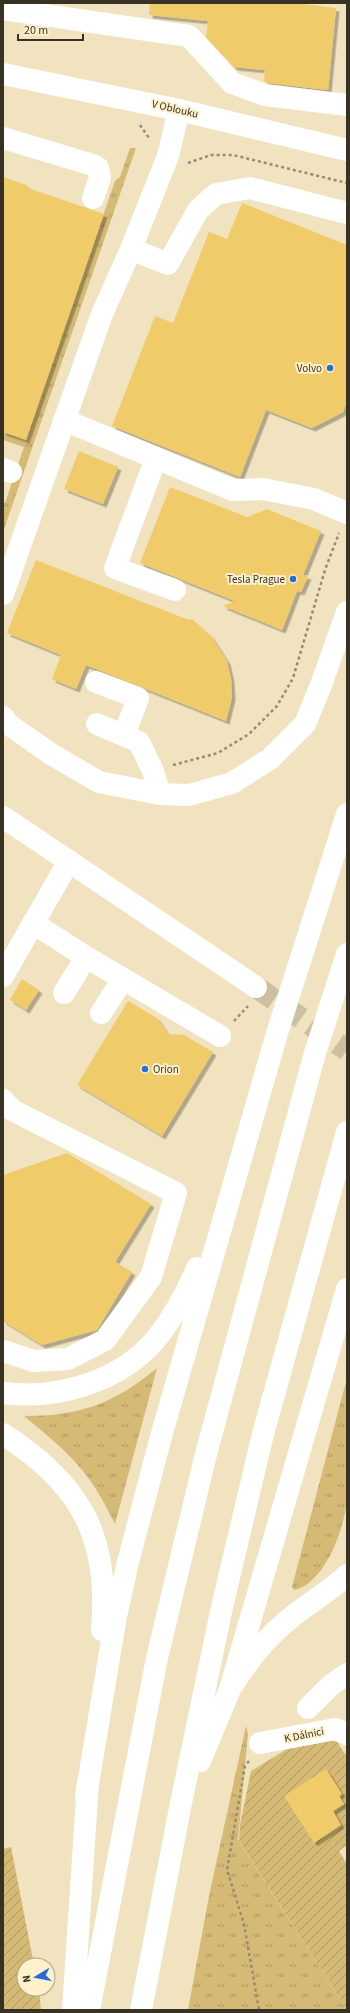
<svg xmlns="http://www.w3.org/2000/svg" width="350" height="2013" font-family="'Source Sans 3',sans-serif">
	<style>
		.grass { fill: url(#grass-tufts) }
		.garden { fill: url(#garden-furrows); fill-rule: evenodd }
		.building { fill: #efcb6b; filter: url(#shadow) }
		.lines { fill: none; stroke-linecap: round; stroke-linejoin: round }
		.minor-tunnel { stroke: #ccc0a0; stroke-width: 22; stroke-dasharray: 22 11; stroke-linecap: butt }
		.path { stroke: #968c73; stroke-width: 2.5; stroke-dasharray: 3 3; stroke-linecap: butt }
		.minor { stroke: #fff; stroke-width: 22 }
		.highway { stroke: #fff; stroke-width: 22 }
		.poi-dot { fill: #276dd9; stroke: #fef1cc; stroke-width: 1.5 }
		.labels { text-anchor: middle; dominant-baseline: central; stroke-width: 4; stroke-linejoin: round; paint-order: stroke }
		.street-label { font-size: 11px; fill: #373224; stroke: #fef1cc }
		.poi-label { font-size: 11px; fill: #373224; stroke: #fef1cc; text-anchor: end }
	</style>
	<defs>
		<pattern id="grass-tufts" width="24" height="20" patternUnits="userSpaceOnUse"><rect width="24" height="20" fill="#d4ba74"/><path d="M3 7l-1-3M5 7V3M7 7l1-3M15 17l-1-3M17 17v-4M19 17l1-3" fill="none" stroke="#ad985f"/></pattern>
		<pattern id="garden-furrows" width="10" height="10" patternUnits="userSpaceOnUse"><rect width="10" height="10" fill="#d4ba74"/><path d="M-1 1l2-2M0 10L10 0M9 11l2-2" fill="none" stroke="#ad985f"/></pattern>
		<filter id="shadow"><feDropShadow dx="3.5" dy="3.5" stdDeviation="0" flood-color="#0004"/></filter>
	</defs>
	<rect width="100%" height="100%" fill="#f1e3bf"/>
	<g class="grass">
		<path d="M130 148H136L3 532V503H5L24 447 3 440V432L26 439 115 181 120 177Z"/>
		<path d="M157 1368 115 1524C106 1506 96 1487 83 1471 66 1450 44 1433 24 1416 81 1416 113 1404 157 1368Z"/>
		<path d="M347 1378C347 1405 347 1433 347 1460 347 1473 348 1487 347 1499 345 1527 325 1584 294 1590L292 1587Z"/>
		<path d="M246 1726 248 1734 238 1840 347 2010H188L209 1896Z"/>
	</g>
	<g class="garden">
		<path d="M336 1740 347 1757V1845L339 1851 347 1864V2010L239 1841 240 1825 251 1771 287 1749ZM342 1794 339 1796 344 1804 333 1811 284 1796Z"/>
		<path d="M11 1847 34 1965H24V1989H39L41 2010H3V1849Z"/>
	</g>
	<g class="building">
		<path d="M150 3H296L336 8 328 90 268 83 264 81 265 70 234 67 206 37 208 21 149 15Z"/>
		<path d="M3 177 27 185 28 188 104 214 26 440 3 432Z"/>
		<path d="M242 203 347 245V401L343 412 312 428 266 410 240 477 112 426 155 316 173 323 209 232 227 239Z"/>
		<path d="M79 451 118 467 103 504 64 489Z"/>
		<path d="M170 487 247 517 267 509 321 531 303 575 308 576 301 592 297 591 282 630 223 606 235 601 140 563Z"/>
		<path d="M36 560 181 617 190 620 192 619 211 636 227 661 231 679 232 697 226 721 86 665 76 689 52 679 61 655 7 633Z"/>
		<path d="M22 979 39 990 26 1010 10 1000Z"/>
		<path d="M128 1001 157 1018 168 1034 184 1035 213 1052 162 1136 77 1085Z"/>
		<path d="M67 1153 151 1204 115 1262 132 1272 97 1330 42 1345 3 1321V1175Z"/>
		<path d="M326 1769 342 1794 339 1796 344 1804 333 1811 341 1825 314 1843 284 1796Z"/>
	</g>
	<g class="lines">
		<path class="minor-tunnel" d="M256 987 347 1050"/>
		<g class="path">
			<path d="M140 125 149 138"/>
			<path d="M188 163 211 155H233L347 183"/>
			<path d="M173 765 218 753 249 734 277 706 293 678 325 570 339 533"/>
			<path d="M234 1021 248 1006"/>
			<path d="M249 1761 245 1766 227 1870 244 1924 259 2010"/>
		</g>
		<g class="minor">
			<path d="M3 9 189 36 232 83 265 95 347 105"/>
			<path d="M3 74 179 110 347 150"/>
			<path d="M3 138 93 165 98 168 100 178 93 198"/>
			<path d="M131 249 168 264 198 210 216 194 250 188 347 213"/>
			<path d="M64 420 233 490 263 489 314 499 347 513"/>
			<path d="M156 458 115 568 175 590"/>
			<path d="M3 469 11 472"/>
			<path d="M3 594 102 314 131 249 168 156 179 110"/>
			<path d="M96 682 138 698 124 735"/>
			<path d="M3 717 8 724 51 754 99 782 160 794 189 795 232 783 270 759 305 724 321 685 347 612"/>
			<path d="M97 724 139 742 153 771 160 794"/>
			<path d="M3 817 256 987"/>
			<path d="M33 923 86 957 220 1036"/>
			<path d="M3 976 69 861"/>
			<path d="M64 993 86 957"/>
			<path d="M101 1013 123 979"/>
			<path d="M3 1100 12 1110 176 1193 151 1277 105 1340 68 1359 34 1361 3 1351"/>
			<path d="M234 1683C249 1659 266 1638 288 1620 307 1604 329 1592 347 1575"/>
			<path d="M308 1708 331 1685 347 1674"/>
			<path d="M260 1743 335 1729 347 1734"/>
		</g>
		<g class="highway">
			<path d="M3 1393C56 1400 120 1382 156 1339 173 1318 186 1294 197 1268"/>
			<path d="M3 1434C81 1484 110 1537 102 1630"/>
			<path d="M200 1761 230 1689 347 1289"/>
			<path d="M86 1796 116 1616 128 1562 162 1433 278 1030 347 814"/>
			<path d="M73 2010 88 1782"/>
			<path d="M89 2010 157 1658 206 1454 315 1053 347 954"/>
			<path d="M141 2010 180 1808 222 1607 263 1434 347 1132"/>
		</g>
	</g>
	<g class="poi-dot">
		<circle cx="330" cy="368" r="4"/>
		<circle cx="293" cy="579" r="4"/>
		<circle cx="145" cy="1069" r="4"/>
	</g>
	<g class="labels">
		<g class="street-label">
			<text transform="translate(175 109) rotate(13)">V Oblouku</text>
			<text transform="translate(304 1735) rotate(-11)">K Dálnici</text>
		</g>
		<g class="poi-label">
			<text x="322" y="368">Volvo</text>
			<text x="285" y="579">Tesla Prague</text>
			<text x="153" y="1069" text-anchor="start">Orion</text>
		</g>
	</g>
	<rect width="350" height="2013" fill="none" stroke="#373224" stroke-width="8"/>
	<g transform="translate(36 1977) rotate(260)"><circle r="19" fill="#fef1cc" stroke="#aea589"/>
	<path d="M0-3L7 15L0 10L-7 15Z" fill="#276dd9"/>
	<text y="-6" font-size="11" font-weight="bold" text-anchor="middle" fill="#373224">N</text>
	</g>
	<path d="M18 34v6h65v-6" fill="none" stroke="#373224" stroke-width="2"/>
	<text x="24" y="34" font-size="12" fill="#373224" stroke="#fef1cc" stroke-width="3" paint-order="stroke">20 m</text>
</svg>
